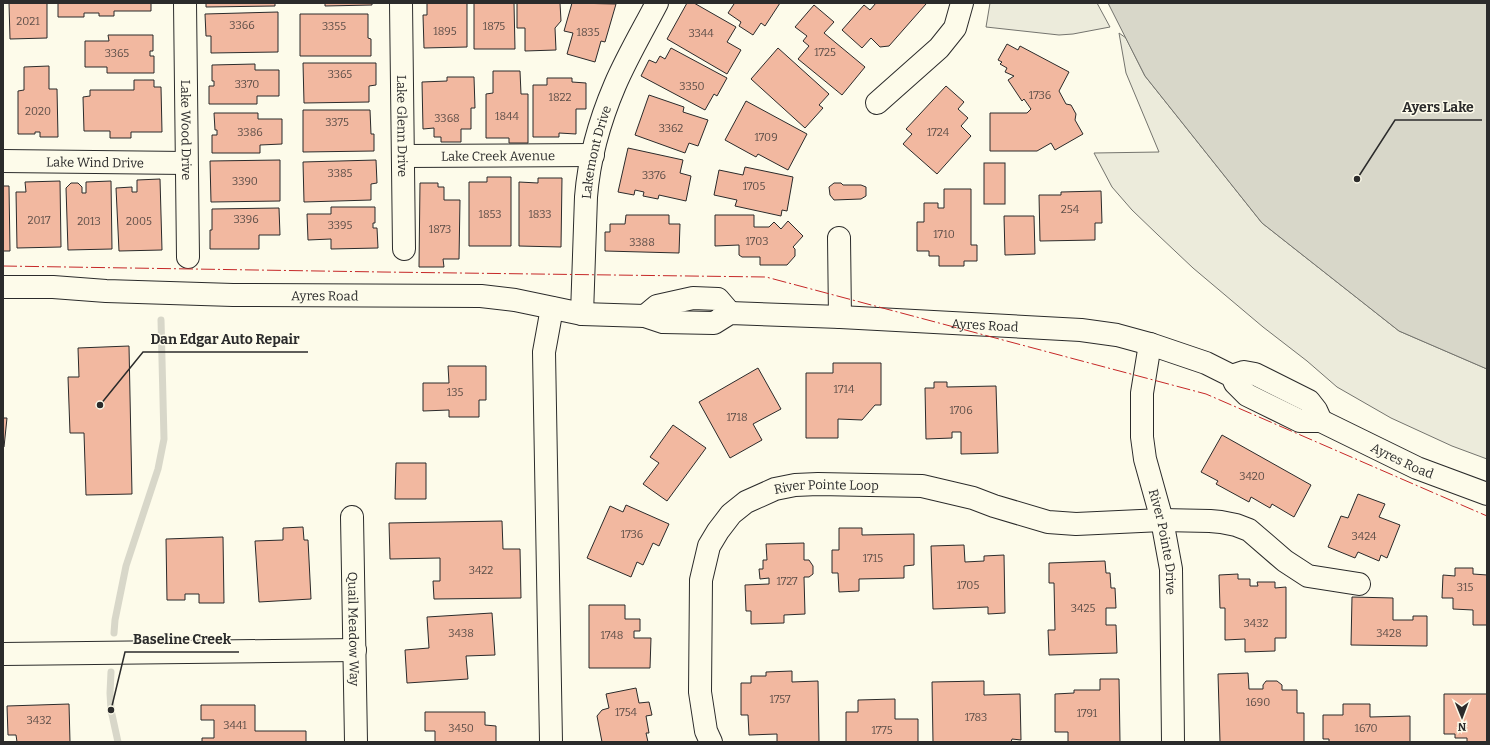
<svg xmlns="http://www.w3.org/2000/svg" width="1490" height="745" font-family="Bitter,serif">
	<style>
		.green { fill: #ecebdb; stroke: #74746e }
		.water { fill: #d8d7c9; stroke: #74746e }
		.lines { fill: none; stroke-linecap: round; stroke-linejoin: round }
		.stream { stroke: #d8d7c9; stroke-width: 7 }
		.building { fill: #f2b8a0; stroke: #2b2b2b }
		.minor-casing { stroke: #2b2b2b; stroke-width: 24 }
		.tertiary-casing { stroke: #2b2b2b; stroke-width: 24 }
		.minor { stroke: #fdfbea; stroke-width: 22 }
		.tertiary { stroke: #fdfbea; stroke-width: 22 }
		.power { stroke: #c62828; stroke-width: 1; stroke-dasharray: 14 3 2 3; stroke-linecap: butt }
		.labels { text-anchor: middle; dominant-baseline: central; stroke-width: 3; stroke-linejoin: round; paint-order: stroke }
		.number-label { font-size: 11px; fill: #5d4e48 }
		.street-label { font-size: 13px; fill: #2b2b2b; stroke: #fdfbea }
		.leader { fill: none; stroke: #2b2b2b; stroke-width: 1.5 }
		.callout-dot { fill: #2b2b2b; stroke: #fdfbea; stroke-width: 1.5 }
		.callout-label { font-size: 14px; text-anchor: middle; font-weight: bold; fill: #2b2b2b; stroke: #fdfbea; stroke-width: 3; stroke-linejoin: round; paint-order: stroke }
	</style>
	<rect width="100%" height="100%" fill="#fdfbea"/>
	<g class="green">
		<path d="M990 3H1097L1110 27 1073 34 1059 35 986 27Z"/>
		<path d="M1119 33 1126 38 1145 76 1262 223 1399 331 1487 369V459L1452 446 1391 418 1337 387 1307 361 1263 327 1193 268 1158 235 1132 210 1112 187 1094 153 1159 152 1126 73Z"/>
	</g>
	<path class="water" d="M1108 3H1487V369L1399 331 1262 223 1145 76Z"/>
	<g class="lines">
		<g class="stream">
			<path d="M114 633 115 620 126 566 158 469 164 439 161 320"/>
			<path d="M111 672 110 693 111 710 118 742"/>
		</g>
	</g>
	<g class="building">
		<path d="M9 3H47V38L10 39Z"/>
		<path d="M58 3H151V11H114V16H99V13H84V17H58Z"/>
		<path d="M206 3H275V6L206 7Z"/>
		<path d="M325 3H372V5L325 6Z"/>
		<path d="M427 3H467V47L424 48 423 15H427Z"/>
		<path d="M474 3H514L515 49H474Z"/>
		<path d="M517 3H560L561 21 555 28 556 50 525 51V28H517Z"/>
		<path d="M572 3 616 4 605 42 601 41 595 62 567 54 573 33 564 31Z"/>
		<path d="M687 3H694L736 27 727 42 741 50 727 74 667 39Z"/>
		<path d="M733 3H780L765 26 761 23 753 35 739 26 741 22 728 13 734 4Z"/>
		<path d="M876 3H925L926 4 889 46 880 47 871 38 862 48 842 30 864 5 870 10Z"/>
		<path d="M814 5 834 22 824 33 865 67 842 95 798 59 809 46 803 41 807 36 795 27Z"/>
		<path d="M278 12V52L211 53V36H206L205 14Z"/>
		<path d="M300 14H368V38L371 39V56H300Z"/>
		<path d="M108 35H153V51H150V56H154V73H107V67H85V41H109Z"/>
		<path d="M1007 44 1018 50 1020 46 1069 72 1059 91 1066 104 1071 105 1076 114 1075 120 1083 134 1055 150 1051 143 1037 151H990V113H1027L1031 109 1024 99 1022 101 1008 80 1014 76 1005 72 1007 68 1000 64 1002 62 998 60Z"/>
		<path d="M671 48 727 78 717 96 714 94 705 110 641 76 649 60 656 63 660 56 665 59Z"/>
		<path d="M778 48 829 94 819 105 823 108 805 128 751 79Z"/>
		<path d="M303 63H376V85L369 86V102L304 103Z"/>
		<path d="M255 64V70H279V96H257V104H209V86H214V81H212V65Z"/>
		<path d="M49 66V89H57L58 137H40V132H35V134H18V91L24 90V67Z"/>
		<path d="M493 71H520L521 94H528V143H509V138H486V94L493 93Z"/>
		<path d="M447 77H474L475 108H471V129H461V142H441V137H434V128L423 129 422 82 447 81Z"/>
		<path d="M547 78H572V82L586 83V109H576V134L559 133V137H533V85H547Z"/>
		<path d="M134 80H154V87H161L162 132H131V138H110V131H84L83 97 90 96V90H134Z"/>
		<path d="M946 86 964 102 958 109 968 118 961 126 971 136 937 174 903 144 912 134 906 129Z"/>
		<path d="M649 95 684 107 683 112 708 120 698 146 689 143 685 153 635 135Z"/>
		<path d="M746 101 807 134 788 170 758 154 756 157 725 140Z"/>
		<path d="M303 110H370L371 134H374V151L303 152Z"/>
		<path d="M214 113H258V119H282V144L260 145V153H212V135H217V130H215Z"/>
		<path d="M628 148 683 160 680 173 691 176 686 201 659 195 658 199 643 196 644 192 635 190 634 195 618 192Z"/>
		<path d="M280 160V201L211 202 210 161Z"/>
		<path d="M376 160 377 183 371 184V200L304 202 303 162Z"/>
		<rect x="984" y="163" width="21" height="41"/>
		<path d="M745 167 793 177 787 211 782 210 781 216 735 206 737 200 714 195 719 170 743 175Z"/>
		<path d="M487 177H511V246H469V182H487Z"/>
		<path d="M538 178H562L561 247 519 246V182L538 183Z"/>
		<path d="M160 179 162 250 119 251 116 188 132 187V192H137V180Z"/>
		<path d="M60 181 61 247 17 248 16 192H26L25 182Z"/>
		<path d="M111 181 112 249 68 250 66 188 71 183H78L82 187V193H86V182Z"/>
		<path d="M420 183H438V187H444V200H460L459 259H443L444 267H419Z"/>
		<path d="M834 183H841L843 185H861L866 187V196L861 199 834 200 830 195 829 187Z"/>
		<path d="M3 186H9L10 251H3Z"/>
		<path d="M944 189H971V245H977V261H964V266H939V256H929V251H917V222H924V203H938V208H944Z"/>
		<path d="M1101 191 1102 223H1095V240L1040 241 1039 195H1061V192Z"/>
		<path d="M331 207H375V223H373V228H377L378 248 331 249V239L308 240 307 214H331Z"/>
		<path d="M279 208 280 235H259V249H210V230H212V209Z"/>
		<path d="M626 215H669V224H680L679 253 605 251V232H610V224H625Z"/>
		<path d="M715 215H754V227H769L774 222 781 229 788 221 803 236 793 247 795 249V256L787 265H760V257H742L739 255V245L715 246Z"/>
		<path d="M1004 216H1034L1035 254 1005 255Z"/>
		<path d="M129 346 132 494 86 495 84 433H70L68 377H79L78 348Z"/>
		<path d="M833 363H881V405H875L862 420 838 419V438H806V373H833Z"/>
		<path d="M448 366H486V400H479V417H449V410L423 411V383H449Z"/>
		<path d="M758 368 781 409 753 424 762 440 730 458 699 402Z"/>
		<path d="M934 382H947V387L996 386 998 453 961 454V432H952V438L926 439 925 388H934Z"/>
		<path d="M3 418H7L4 447H3Z"/>
		<path d="M673 425 706 448 667 501 643 484 659 463 650 457Z"/>
		<path d="M1222 435 1311 485 1294 517 1272 504 1270 508 1251 497 1249 502 1216 484 1218 481 1201 472Z"/>
		<path d="M396 463H426V499H395Z"/>
		<path d="M1358 494 1385 504 1379 517 1400 525 1387 558 1381 555 1379 561 1358 552 1355 558 1328 547 1341 516 1348 518Z"/>
		<path d="M626 505 669 524 659 546 653 543 643 565 637 562 631 577 587 558 610 506 623 512Z"/>
		<path d="M502 521 503 549H520L521 598 434 599 433 581H440V558L390 559 389 523Z"/>
		<path d="M303 527 304 540H308L311 599 259 602 255 541 283 540V528Z"/>
		<path d="M839 528H862V535L914 534V565L904 566V578L859 579V591L839 592 838 573H832V550H839Z"/>
		<path d="M223 537 224 603H199V594H185V600H167L166 539Z"/>
		<path d="M804 543V560H809L813 566V574L809 577H804L805 614 784 615V623L751 624V611H746L745 585 769 584V578L760 579 759 569H763V560H767L766 544Z"/>
		<path d="M964 545 965 562 984 561V556L1004 555 1005 613 988 614V607L933 609 931 546Z"/>
		<path d="M1105 561 1106 573H1110L1111 588H1115L1116 608H1106V625H1116L1117 653 1049 655 1048 630H1055L1054 583H1049V563Z"/>
		<path d="M1455 568H1473V574L1487 575V625H1473V610L1453 609V598H1442L1443 575 1455 576Z"/>
		<path d="M1238 574V579H1250V586H1258L1257 582H1275V588L1286 587V638H1275V651L1245 652V639L1225 640V608H1220L1219 575Z"/>
		<path d="M1352 597 1393 598V620H1413V616H1427V646L1351 645Z"/>
		<path d="M589 605H625V619H640V631H634V638H651L650 668H589Z"/>
		<path d="M492 613 495 655 466 656 468 679 407 683 405 650 429 648 427 617Z"/>
		<path d="M792 671V682L818 681 819 742H777V734L749 735 748 715H741V683H751V676H766V672Z"/>
		<path d="M1248 673 1249 689H1263V685L1266 681H1277L1282 685V690H1297V713H1304V742H1220L1218 674Z"/>
		<path d="M1100 679H1119L1120 742H1068V732H1055V694L1074 693V690H1100Z"/>
		<path d="M984 681V695L1020 694 1021 740 1012 739 1011 742H933L932 682Z"/>
		<path d="M636 688 639 703 649 702 652 715 646 716 649 733H646L648 742H602L597 716 602 710 609 708 606 694Z"/>
		<path d="M1444 694H1487V742H1467V738H1455V734H1444Z"/>
		<path d="M895 699V719H918V742H846V712H858V700Z"/>
		<path d="M69 704 70 742H17L16 735H8L7 706Z"/>
		<path d="M1343 704H1370V717L1410 716V742H1329V739H1323V715H1343Z"/>
		<path d="M201 705H255V731H306V742H202V738H214V720H201Z"/>
		<path d="M425 712H485V725L496 726V742H435V731H425Z"/>
	</g>
	<g class="lines">
		<defs>
			<g id="minor">
				<path id="s1" d="M185 3 188 257"/>
				<path id="s2" d="M401 3 404 249"/>
				<path d="M877 103 939 48 955 28 962 3"/>
				<path id="s3" d="M403 156 593 155"/>
				<path id="s4" d="M3 161 186 163"/>
				<path d="M839 238 840 317"/>
				<path id="s5" d="M582 314 586 197C589 159 600 120 615 85 627 57 643 30 657 3"/>
				<path id="s6" d="M1150 344 1142 393V437L1145 459 1162 520 1171 569 1173 742"/>
				<path id="s7" d="M352 517 356 742"/>
				<path d="M3 654 355 650"/>
				<path d="M551 742 544 352 552 308"/>
				<path id="s8" d="M711 742 706 731 700 692 701 580 709 546 718 531 731 514 746 502 775 489 795 485 818 484 922 486 973 498 994 506 1048 522 1076 524 1162 520 1210 521 1221 522 1236 525 1249 530 1285 561 1308 576 1359 584"/>
			</g>
			<g id="tertiary">
				<path id="s9" d="M3 287H53L106 291 233 295 481 296 515 300 582 314 645 316 663 322 714 323 730 313 840 317 1081 330 1117 335 1150 344 1206 363 1232 376 1235 383 1247 395 1300 421H1321L1417 468 1487 494"/>
				<path d="M645 316 657 306 693 298 718 299 730 313"/>
				<path d="M1232 376 1244 372 1255 374 1309 401 1316 410 1321 421"/>
			</g>
		</defs>
		<use href="#minor" class="minor-casing"/>
		<use href="#tertiary" class="tertiary-casing"/>
		<use href="#minor" class="minor"/>
		<use href="#tertiary" class="tertiary"/>
		<path class="power" d="M3 266 382 272 766 277 1206 394 1487 516"/>
	</g>
	<g class="labels">
		<g class="number-label">
			<text x="28" y="21">2021</text>
			<text x="242" y="25">3366</text>
			<text x="334" y="26">3355</text>
			<text x="494" y="26">1875</text>
			<text x="445" y="31">1895</text>
			<text x="588" y="32">1835</text>
			<text x="701" y="33">3344</text>
			<text x="825" y="52">1725</text>
			<text x="117" y="53">3365</text>
			<text x="340" y="74">3365</text>
			<text x="247" y="84">3370</text>
			<text x="692" y="86">3350</text>
			<text x="1040" y="95">1736</text>
			<text x="560" y="97">1822</text>
			<text x="38" y="111">2020</text>
			<text x="507" y="116">1844</text>
			<text x="447" y="118">3368</text>
			<text x="337" y="122">3375</text>
			<text x="671" y="128">3362</text>
			<text x="250" y="132">3386</text>
			<text x="938" y="132">1724</text>
			<text x="766" y="137">1709</text>
			<text x="340" y="173">3385</text>
			<text x="654" y="175">3376</text>
			<text x="245" y="181">3390</text>
			<text x="754" y="186">1705</text>
			<text x="1070" y="209">254</text>
			<text x="490" y="214">1853</text>
			<text x="540" y="214">1833</text>
			<text x="246" y="219">3396</text>
			<text x="39" y="220">2017</text>
			<text x="89" y="221">2013</text>
			<text x="139" y="221">2005</text>
			<text x="340" y="225">3395</text>
			<text x="440" y="229">1873</text>
			<text x="944" y="234">1710</text>
			<text x="757" y="241">1703</text>
			<text x="642" y="242">3388</text>
			<text x="844" y="389">1714</text>
			<text x="455" y="392">135</text>
			<text x="961" y="410">1706</text>
			<text x="737" y="417">1718</text>
			<text x="1252" y="476">3420</text>
			<text x="632" y="534">1736</text>
			<text x="1364" y="536">3424</text>
			<text x="873" y="558">1715</text>
			<text x="481" y="570">3422</text>
			<text x="787" y="581">1727</text>
			<text x="968" y="585">1705</text>
			<text x="1465" y="587">315</text>
			<text x="1083" y="608">3425</text>
			<text x="1256" y="623">3432</text>
			<text x="461" y="633">3438</text>
			<text x="1389" y="633">3428</text>
			<text x="612" y="635">1748</text>
			<text x="780" y="699">1757</text>
			<text x="1258" y="702">1690</text>
			<text x="626" y="712">1754</text>
			<text x="1087" y="713">1791</text>
			<text x="976" y="717">1783</text>
			<text x="39" y="720">3432</text>
			<text x="235" y="725">3441</text>
			<text x="461" y="728">3450</text>
			<text x="1366" y="728">1670</text>
			<text x="882" y="730">1775</text>
		</g>
		<g class="street-label">
			<text stroke="none"><textPath href="#s2" startOffset="123">Lake Glenn Drive</textPath></text>
			<text stroke="none"><textPath href="#s1" startOffset="127">Lake Wood Drive</textPath></text>
			<text stroke="none"><textPath href="#s5" startOffset="163">Lakemont Drive</textPath></text>
			<text stroke="none"><textPath href="#s3" startOffset="95">Lake Creek Avenue</textPath></text>
			<text stroke="none"><textPath href="#s4" startOffset="92">Lake Wind Drive</textPath></text>
			<text stroke="none"><textPath href="#s9" startOffset="322">Ayres Road</textPath></text>
			<text stroke="none"><textPath href="#s9" startOffset="988">Ayres Road</textPath></text>
			<text stroke="none"><textPath href="#s9" startOffset="1438">Ayres Road</textPath></text>
			<text stroke="none"><textPath href="#s8" startOffset="340">River Pointe Loop</textPath></text>
			<text stroke="none"><textPath href="#s6" startOffset="201">River Pointe Drive</textPath></text>
			<text stroke="none"><textPath href="#s7" startOffset="112">Quail Meadow Way</textPath></text>
		</g>
	</g>
	<path class="leader" d="M1357 179L1395 120H1482M100 405L143 352H308M111 710L125 652H239"/>
	<g class="callout-dot">
		<circle cx="1357" cy="179" r="4"/>
		<circle cx="100" cy="405" r="4"/>
		<circle cx="111" cy="710" r="4"/>
	</g>
	<g class="callout-label">
		<text x="1438" y="112">Ayers Lake</text>
		<text x="225" y="344">Dan Edgar Auto Repair</text>
		<text x="182" y="644">Baseline Creek</text>
	</g>
	<rect width="1490" height="745" fill="none" stroke="#2b2b2b" stroke-width="8"/>
	<g transform="translate(1462 717) rotate(179)" stroke="#fdfbea" stroke-width="3" paint-order="stroke">
	<path d="M0-3L7 15L0 10L-7 15Z" fill="#2b2b2b"/>
	<text y="-6" font-size="11" font-weight="bold" text-anchor="middle" fill="#2b2b2b">N</text>
	</g>
</svg>
